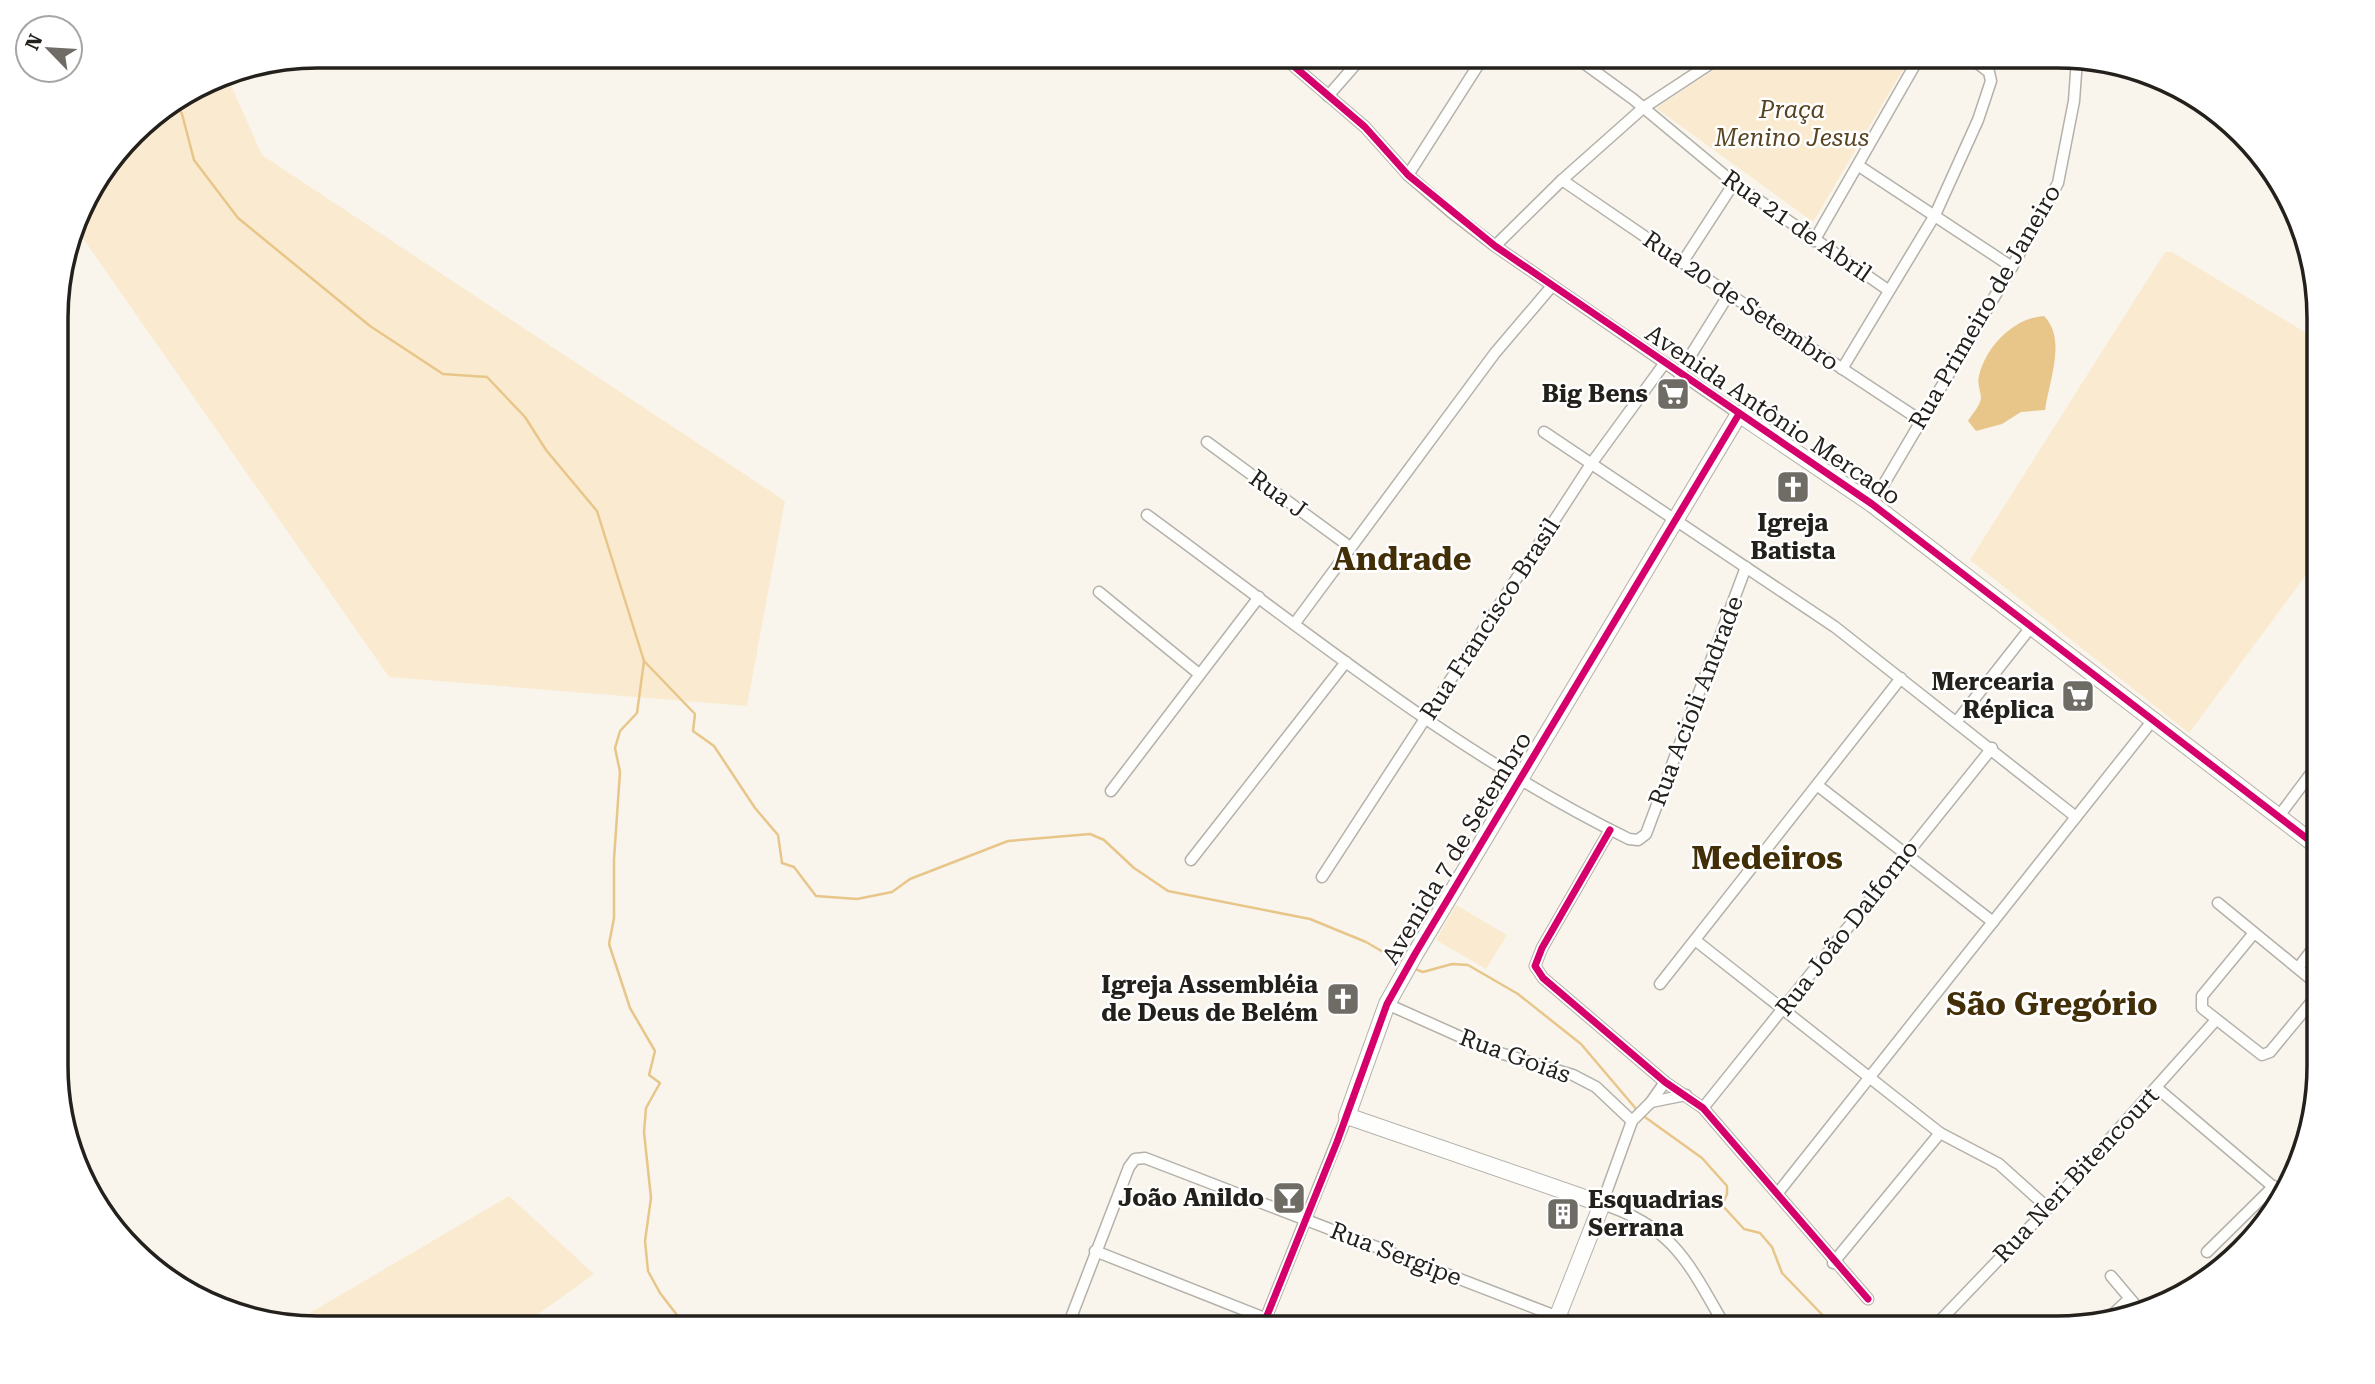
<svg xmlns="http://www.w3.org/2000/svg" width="2375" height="1384" font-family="'Roboto Serif',serif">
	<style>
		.green { fill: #faebd0 }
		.water { fill: #e8c68a }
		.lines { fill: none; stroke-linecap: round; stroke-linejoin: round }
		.stream { stroke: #e8c68a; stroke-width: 2.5 }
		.street-casing { stroke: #b4b1ab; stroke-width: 13 }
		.secondary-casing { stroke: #b4b1ab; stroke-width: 18 }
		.street { stroke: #fefefc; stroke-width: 10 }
		.secondary { stroke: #fefefc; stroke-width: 16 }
		.cycleway-casing { stroke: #fff; stroke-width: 11 }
		.cycleway { stroke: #d6006c; stroke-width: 7 }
		.labels { text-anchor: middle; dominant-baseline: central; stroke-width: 5; stroke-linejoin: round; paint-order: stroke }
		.park-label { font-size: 24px; font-style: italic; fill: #584421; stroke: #fff }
		.street-label { font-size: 24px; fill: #24211c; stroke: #fff }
		.poi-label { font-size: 24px; font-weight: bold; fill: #24211c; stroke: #fff; text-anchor: end }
		.district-label { font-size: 32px; font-weight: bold; fill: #422e07; stroke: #fff }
		.rim { fill: none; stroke: #24211c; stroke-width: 3.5 }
	</style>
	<rect width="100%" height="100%" fill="#f9f5ed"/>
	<g class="green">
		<path d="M1735 56H1911L1813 222 1656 108Z"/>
		<path d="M226 74 262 155 785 501 747 706 389 677 75 227 83 202 145 121 218 76Z"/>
		<path d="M2165 252H2172L2318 340V559L2189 733 1970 560Z"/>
		<path d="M1456 905 1507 935 1486 969 1436 940Z"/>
		<path d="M509 1196 594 1274 519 1328H317L291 1324Z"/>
	</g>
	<path class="water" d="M2044 316C2067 339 2049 381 2045 410L2021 412 2002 424 1976 431 1968 421C1972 414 1981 405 1981 397 1980 389 1977 384 1979 376 1986 346 2014 318 2044 316Z"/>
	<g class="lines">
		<g class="stream">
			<path d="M175 102 182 114 194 160 238 218 370 326 443 374 487 377 525 417 546 450 597 511 644 661"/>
			<path d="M644 661 695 714 693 731 714 746 755 808 778 835 782 863 794 867 816 896 857 899 892 892 910 879 1008 841 1090 834 1104 840 1134 868 1168 891 1310 919 1366 942 1402 963"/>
			<path d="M644 661 637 713 620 731 615 748 620 772 614 859V918L609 944 630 1008 655 1051 649 1075 660 1083 646 1108 644 1132 651 1198 645 1241 648 1271 660 1293 687 1328"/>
			<path d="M1415 969 1423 972 1452 964 1468 965 1518 994 1581 1044 1637 1110"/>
			<path d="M1642 1115 1702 1158 1727 1186V1194L1722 1205 1744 1229 1760 1233 1772 1247 1782 1273 1835 1328"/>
		</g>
		<defs>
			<g id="street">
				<path d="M1282 56 1365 127 1408 175 1451 212 1495 246 1739 414"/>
				<path d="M1574 56 1633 99 1734 183 1888 290"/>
				<path d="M1328 96 1363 56"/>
				<path d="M1859 166 2012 267"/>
				<path d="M1408 175 1484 56"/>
				<path d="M1562 180 1729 294 1920 420"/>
				<path d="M1814 241 1920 56"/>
				<path d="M1495 246 1562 180 1643 108 1722 56"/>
				<path d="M1682 263 1734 183"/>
				<path d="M1842 369 1935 215 1978 120 1991 81 1989 72 1968 56"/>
				<path d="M1679 374 1729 294"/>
				<path d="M1544 432 1835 627 2076 817"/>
				<path d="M1207 442 1350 547"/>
				<path d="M1872 504 2012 267 2058 183 2074 101 2077 59"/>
				<path d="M1147 515C1303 629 1455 754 1629 839L1638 840 1646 834 1746 567"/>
				<path d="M1099 592 1199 674"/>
				<path d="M1295 623 1495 353 1552 286"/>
				<path d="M1957 721 2031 627"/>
				<path d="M1817 785 1993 922"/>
				<path d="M1111 791 1259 597"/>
				<path d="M2279 816 2318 764"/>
				<path d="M1610 830 1542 948 1535 966 1543 978 1665 1082 1703 1108 1868 1299"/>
				<path d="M1191 860 1346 662"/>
				<path d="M1322 877 1591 464 1664 364"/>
				<path d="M2218 903 2318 985"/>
				<path d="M2254 933 2202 996V1008L2262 1055 2270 1052 2318 994"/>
				<path d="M1695 940 1940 1133 1999 1164 2048 1208"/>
				<path d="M2298 968 2318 942"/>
				<path d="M1660 984 1901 678"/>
				<path d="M1387 1004 1490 1050 1573 1075 1596 1087 1632 1121"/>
				<path d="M1665 1082 1651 1102 1632 1121 1602 1204C1675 1227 1690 1266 1726 1328"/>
				<path d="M2157 1088 2284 1196"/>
				<path d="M1651 1102 1686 1095"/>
				<path d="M1703 1108 1992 748"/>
				<path d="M1777 1194 2153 720"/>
				<path d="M1095 1251 1290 1328"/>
				<path d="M2207 1252 2274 1186"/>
				<path d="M1833 1263 1940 1133"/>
				<path d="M2111 1276 2138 1308"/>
				<path d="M2111 1316 2129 1299"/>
				<path d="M1067 1328 1129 1167 1135 1159 1145 1158 1587 1328"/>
				<path d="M1262 1328 1347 1116"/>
				<path d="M1933 1328 2048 1208 2216 1020"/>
			</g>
			<path id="secondary" d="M1553 1328 1602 1204 1347 1116 1387 1004 1415 954 1739 414 1872 504 2318 847"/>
		</defs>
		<use href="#street" class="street-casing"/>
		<use href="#secondary" class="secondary-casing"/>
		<use href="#street" class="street"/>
		<use href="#secondary" class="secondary"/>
		<defs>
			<g id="cycleway">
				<path d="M1282 56 1365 127 1408 175 1495 246 1872 504 2318 847"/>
				<path d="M1610 830 1542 948 1535 966 1543 978 1665 1082 1703 1108 1868 1299"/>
				<path d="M1262 1328 1337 1142 1387 1004 1415 954 1739 414"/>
			</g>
		</defs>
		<use href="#cycleway" class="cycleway-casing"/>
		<use href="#cycleway" class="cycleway"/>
	</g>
	<defs>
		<symbol id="supermarket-square" viewBox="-11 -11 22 22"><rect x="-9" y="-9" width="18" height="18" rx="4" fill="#6f6b65" stroke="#fff"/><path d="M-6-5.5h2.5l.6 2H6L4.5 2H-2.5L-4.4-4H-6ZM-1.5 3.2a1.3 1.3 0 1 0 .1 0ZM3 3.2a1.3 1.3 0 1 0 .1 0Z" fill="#fff"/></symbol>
		<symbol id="church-square" viewBox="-11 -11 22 22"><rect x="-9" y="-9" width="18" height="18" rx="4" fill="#6f6b65" stroke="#fff"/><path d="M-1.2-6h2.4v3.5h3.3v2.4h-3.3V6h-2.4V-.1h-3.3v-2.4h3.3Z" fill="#fff"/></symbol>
		<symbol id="bar-square" viewBox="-11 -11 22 22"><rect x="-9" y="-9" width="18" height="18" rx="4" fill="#6f6b65" stroke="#fff"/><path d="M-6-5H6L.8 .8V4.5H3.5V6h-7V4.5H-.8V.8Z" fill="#fff"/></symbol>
		<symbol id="building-square" viewBox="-11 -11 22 22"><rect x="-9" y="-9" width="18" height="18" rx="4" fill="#6f6b65" stroke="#fff"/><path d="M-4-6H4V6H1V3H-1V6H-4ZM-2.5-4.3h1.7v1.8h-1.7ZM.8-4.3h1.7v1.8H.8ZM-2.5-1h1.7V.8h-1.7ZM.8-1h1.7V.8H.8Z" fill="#fff"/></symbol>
	</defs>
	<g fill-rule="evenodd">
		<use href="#supermarket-square" x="1654" y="375" width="38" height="38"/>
		<use href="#church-square" x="1774" y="468" width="38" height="38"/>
		<use href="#supermarket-square" x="2059" y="677" width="38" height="38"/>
		<use href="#church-square" x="1324" y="980" width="38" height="38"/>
		<use href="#bar-square" x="1270" y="1179" width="38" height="38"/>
		<use href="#building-square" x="1544" y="1195" width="38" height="38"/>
	</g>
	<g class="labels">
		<g class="park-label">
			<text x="1792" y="110">Praça<tspan x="1792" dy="28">Menino Jesus</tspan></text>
		</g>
		<g class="street-label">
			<text transform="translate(1797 226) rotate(35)">Rua 21 de Abril</text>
			<text transform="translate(1741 301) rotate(34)">Rua 20 de Setembro</text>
			<text transform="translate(1985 307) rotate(-60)">Rua Primeiro de Janeiro</text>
			<text transform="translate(1773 415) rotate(34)">Avenida Antônio Mercado</text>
			<text transform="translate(1278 494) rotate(36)">Rua J</text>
			<text transform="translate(1490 619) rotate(-57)">Rua Francisco Brasil</text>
			<text transform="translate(1696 701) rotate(-69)">Rua Acioli Andrade</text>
			<text transform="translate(1457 848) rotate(-59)">Avenida 7 de Setembro</text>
			<text transform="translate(1847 928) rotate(-52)">Rua João Dalforno</text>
			<text transform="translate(1515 1056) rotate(20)">Rua Goiás</text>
			<text transform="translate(2076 1175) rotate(-47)">Rua Neri Bitencourt</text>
			<text transform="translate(1396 1254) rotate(21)">Rua Sergipe</text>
		</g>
		<g class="poi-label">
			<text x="1648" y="394">Big Bens</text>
			<text x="1793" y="523" text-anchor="middle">Igreja<tspan x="1793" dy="28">Batista</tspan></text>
			<text x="2054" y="682">Mercearia<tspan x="2054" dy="28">Réplica</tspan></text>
			<text x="1318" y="985">Igreja Assembléia<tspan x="1318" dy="28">de Deus de Belém</tspan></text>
			<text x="1264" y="1198">João Anildo</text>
			<text x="1588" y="1200" text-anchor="start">Esquadrias<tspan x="1588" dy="28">Serrana</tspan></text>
		</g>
		<g class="district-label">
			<text x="1402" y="559">Andrade</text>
			<text x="1767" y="858">Medeiros</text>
			<text x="2052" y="1004">São Gregório</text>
		</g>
	</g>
	<path d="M0 0H2375V1384H0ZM318 68H2057A250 250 0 0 1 2307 318V1066A250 250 0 0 1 2057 1316H318A250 250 0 0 1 68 1066V318A250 250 0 0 1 318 68Z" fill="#fff" fill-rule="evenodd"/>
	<path class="rim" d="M318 68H2057A250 250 0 0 1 2307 318V1066A250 250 0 0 1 2057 1316H318A250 250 0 0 1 68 1066V318A250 250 0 0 1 318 68Z"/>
	<g transform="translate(49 49) rotate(295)"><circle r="33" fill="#ffffff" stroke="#a7a6a4" stroke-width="2"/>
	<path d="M0-5L12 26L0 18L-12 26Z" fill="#6f6b65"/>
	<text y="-10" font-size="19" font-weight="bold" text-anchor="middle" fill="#24211c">N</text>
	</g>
</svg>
